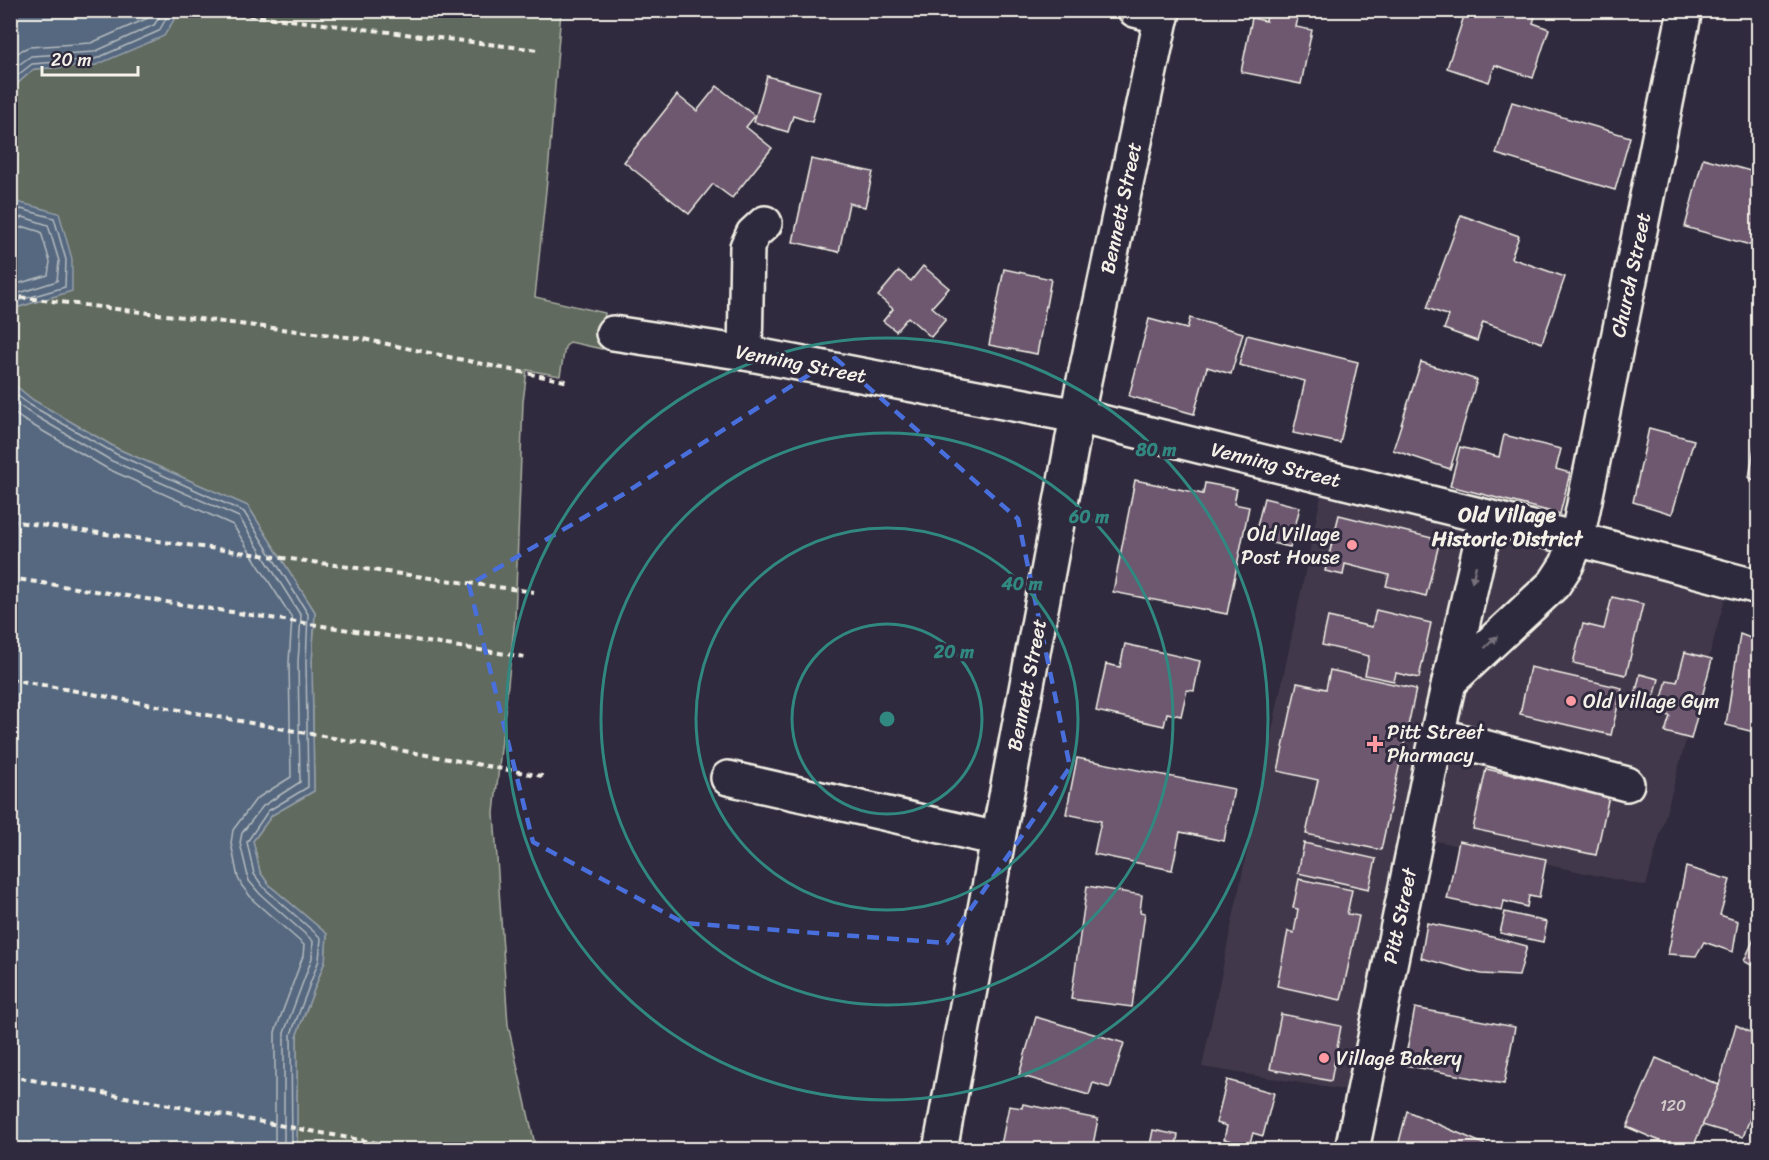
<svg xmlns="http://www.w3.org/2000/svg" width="1769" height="1160" font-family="Sriracha,sans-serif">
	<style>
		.built { fill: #42384c }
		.green { fill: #616a5e; stroke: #aaaea3; stroke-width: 1.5 }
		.water { fill: #54677f; stroke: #949ea9; stroke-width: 1.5 }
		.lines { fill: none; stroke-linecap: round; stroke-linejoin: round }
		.shore { stroke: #b4babe; stroke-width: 1.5 }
		.building { fill: #6d586f; stroke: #f4f1e8; stroke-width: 1.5 }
		.minor-casing { stroke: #f4f1e8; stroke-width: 38 }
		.path { stroke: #f4f1e8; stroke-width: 4; stroke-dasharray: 6 4.5; stroke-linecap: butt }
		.minor { stroke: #2f2a3d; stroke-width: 33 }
		.oneway { fill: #747079 }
		.marked { fill: none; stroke: #486fdb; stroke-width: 4.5; stroke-dasharray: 12 8; stroke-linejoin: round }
		.ring { fill: none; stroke: #318880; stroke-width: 3 }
		.poi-dot { fill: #ff9aa2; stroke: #2f2a3d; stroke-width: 2 }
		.labels { text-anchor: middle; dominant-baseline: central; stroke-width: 6; stroke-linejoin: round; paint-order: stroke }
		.number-label { font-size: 16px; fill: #d2cbca }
		.street-label { font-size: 20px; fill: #f4f1e8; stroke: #2f2a3d }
		.poi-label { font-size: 20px; fill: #f4f1e8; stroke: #2f2a3d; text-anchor: start }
		.neighbourhood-label { font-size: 21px; font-weight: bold; fill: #f4f1e8; stroke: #2f2a3d }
		.centre { fill: #318880; stroke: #2f2a3d; stroke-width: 3 }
		.ring-label { font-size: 18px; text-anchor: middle; font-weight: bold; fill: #318880; stroke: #2f2a3d; stroke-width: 6; stroke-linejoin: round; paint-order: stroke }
	</style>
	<rect width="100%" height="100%" fill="#2f2a3d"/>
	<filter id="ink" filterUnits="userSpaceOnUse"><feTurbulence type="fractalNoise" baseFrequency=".0167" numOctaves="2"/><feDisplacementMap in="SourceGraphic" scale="12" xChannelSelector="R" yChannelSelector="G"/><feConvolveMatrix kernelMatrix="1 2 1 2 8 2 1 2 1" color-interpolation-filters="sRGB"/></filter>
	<g filter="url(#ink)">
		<path class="built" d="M1322 491 1730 580 1646 886 1422 838 1369 1094 1202 1067Z"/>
		<path class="green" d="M177 11H561L549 161 535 297 605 313 602 349 570 342 565 347 560 376 527 370 523 402 515 619 494 813 508 1025 536 1149H297V1034L325 961 327 934 269 885 260 872 253 841 272 815 314 791 312 662 315 612 248 506 118 449 33 400 11 382V313L19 307 71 291 17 202 11 211V89L34 69 96 65 177 15Z"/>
		<g class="water">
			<path d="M11 10H177V15L164 36 96 65 34 69 11 89Z"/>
			<path d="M17 202 59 213 72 259V291L19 307 11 313V211Z"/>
			<path d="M11 382 33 400 118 449 248 506 315 612 312 662 314 791 272 815 253 841 260 872 269 885 327 934 325 961 297 1034V1149H11Z"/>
		</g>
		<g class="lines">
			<g class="shore">
				<path d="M10 59 22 50 29 47 91 43 148 18 153 10"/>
				<path d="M10 71 31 56 94 52 154 25 164 10"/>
				<path d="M10 81 32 64 95 59 159 31 171 10"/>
				<path d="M10 214 15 213 21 209 54 218 66 260 65 287 17 301 10 306"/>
				<path d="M10 221 23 217 48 225 59 261 57 281 10 296"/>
				<path d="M10 230 25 227 41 232 50 262 48 275 10 286"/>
				<path d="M10 390 30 405 116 454 244 512 308 614 306 662 308 787 268 811 247 842 254 874 264 888 321 938 319 960 291 1034 292 1150"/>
				<path d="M10 399 27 411 112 461 239 517 301 616 298 662 300 782 263 806 242 833 240 843 249 881 260 894 313 941 312 958 284 1033V1150"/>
				<path d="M10 410 22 419 108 469 233 525 292 618 289 662 291 777 256 799 233 830 231 843 238 878 242 886 254 901 304 945 303 956 275 1032V1150"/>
			</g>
		</g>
		<g class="building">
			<path d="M1268 10H1291L1299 12 1296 27 1312 30 1301 84 1241 72 1252 18 1266 21Z"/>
			<path d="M1466 10H1537L1533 23 1549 29 1533 78 1495 65 1489 82 1447 68Z"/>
			<path d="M767 76 820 91 812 122 793 116 788 132 754 122Z"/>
			<path d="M717 86 755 116 746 127 772 148 732 198 713 184 689 214 624 162 677 95 697 111Z"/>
			<path d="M1512 102 1630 137 1615 190 1496 154Z"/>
			<path d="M1703 158 1758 173V228L1754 246 1685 227Z"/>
			<path d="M811 159 873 172 865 207 849 203 839 252 793 242Z"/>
			<path d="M1461 215 1519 236 1511 258 1565 277 1542 343 1483 322 1477 341 1444 329 1449 316 1427 308Z"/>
			<path d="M923 266 949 288 932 307 946 319 931 337 908 317 896 331 883 321 893 309 878 296 899 271 911 281Z"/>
			<path d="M1004 269 1051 279 1037 354 989 345Z"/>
			<path d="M1190 318 1243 333 1231 374 1207 367 1194 414 1129 396 1149 319 1187 329Z"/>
			<path d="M1247 335 1358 362 1340 443 1293 433 1305 381 1239 365Z"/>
			<path d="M1421 362 1477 380 1450 469 1393 450Z"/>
			<path d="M1758 424V481L1749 478Z"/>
			<path d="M1649 428 1694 440 1672 514 1633 502Z"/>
			<path d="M1504 435 1561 449 1556 469 1570 473 1560 514 1450 486 1460 447 1499 457Z"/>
			<path d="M1135 480 1203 494 1205 483 1237 489 1234 504 1249 507 1227 614 1113 592Z"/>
			<path d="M1264 498 1300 507 1290 547 1254 539Z"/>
			<path d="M1339 515 1440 540 1426 596 1386 586 1389 575 1345 564 1343 575 1325 571Z"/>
			<path d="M1612 597 1643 604 1626 675 1573 663 1583 624 1604 629Z"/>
			<path d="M1376 610 1431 623 1419 678 1396 673 1394 681 1365 675 1369 656 1322 645 1328 617 1372 627Z"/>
			<path d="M1740 634 1758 641V733L1726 725Z"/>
			<path d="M1125 644 1200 661 1194 691 1187 690 1181 716 1167 713 1164 726 1096 711 1106 664 1120 667Z"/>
			<path d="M1685 652 1712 659 1691 739 1665 732 1670 716 1658 713 1667 680 1677 682Z"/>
			<path d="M1530 667 1622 688 1611 735 1520 714Z"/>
			<path d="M1330 670 1416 689 1381 850 1306 834 1318 780 1278 771 1297 683 1326 689Z"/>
			<path d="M1640 674 1659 679 1652 705 1634 701Z"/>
			<path d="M1077 758 1234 789 1224 841 1180 832 1172 870 1094 854 1101 821 1066 814Z"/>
			<path d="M1486 769 1609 796 1596 855 1473 829Z"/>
			<path d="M1459 841 1546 859 1539 898 1529 896 1527 907 1504 901 1502 911 1447 899Z"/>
			<path d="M1304 843 1376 859 1369 889 1298 873Z"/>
			<path d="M1686 867 1730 880 1720 915 1738 921 1733 952 1704 942 1696 956 1668 954Z"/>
			<path d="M1299 879 1352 890 1347 914 1359 916 1341 1000 1277 986 1288 931 1294 933 1298 909 1293 908Z"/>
			<path d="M1087 886 1142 895 1140 912 1145 913 1132 1007 1071 999Z"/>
			<path d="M1505 912 1547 922 1543 942 1500 933Z"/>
			<path d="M1427 923 1473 932 1527 946 1519 976 1481 974 1421 958Z"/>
			<path d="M1758 930V969L1744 961Z"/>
			<path d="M1415 1008 1515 1027 1504 1084 1404 1065Z"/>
			<path d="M1281 1014 1341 1026 1331 1081 1270 1069Z"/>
			<path d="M1036 1017 1124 1043 1110 1088 1093 1083 1089 1095 1019 1075Z"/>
			<path d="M1736 1025 1758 1036V1097L1743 1137 1702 1125 1719 1085Z"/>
			<path d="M1656 1058 1719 1085 1692 1150H1681L1627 1127Z"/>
			<path d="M1227 1080 1274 1093 1263 1136 1253 1133 1249 1146 1224 1139 1227 1126 1216 1123Z"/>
			<path d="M1023 1104 1098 1119 1092 1150H1000L1009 1106 1022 1108Z"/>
			<path d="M1407 1111 1484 1144 1485 1150H1397Z"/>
			<path d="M1153 1130 1178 1135 1175 1150H1149Z"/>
			<path d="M1193 1141 1233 1150H1191Z"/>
		</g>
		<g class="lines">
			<defs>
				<g id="minor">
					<path d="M1135 10 1162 17"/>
					<path d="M613 333 745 353 1077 416 1577 539 1758 587"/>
					<path d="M745 353 747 247 753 234 765 223"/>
					<path d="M1449 682 1554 584 1567 564 1577 539 1685 10"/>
					<path d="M1437 735 1627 784"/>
					<path d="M728 778 998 839"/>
					<path d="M940 1150 1081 395 1163 10"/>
					<path d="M1352 1150 1437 735 1487 517"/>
				</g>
			</defs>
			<use href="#minor" class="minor-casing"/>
			<g class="path">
				<path d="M207 10 538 50"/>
				<path d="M10 296 363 339 569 382"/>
				<path d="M10 521 534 592"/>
				<path d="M10 578 525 657"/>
				<path d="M10 679 547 777"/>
				<path d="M10 1076 415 1150"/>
			</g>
			<use href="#minor" class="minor"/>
		</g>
		<defs><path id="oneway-solid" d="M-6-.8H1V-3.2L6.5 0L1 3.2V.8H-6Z" transform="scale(1.5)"/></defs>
		<g class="oneway">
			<use href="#oneway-solid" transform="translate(1474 574) rotate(103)"/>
			<use href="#oneway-solid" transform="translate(1491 642) rotate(-44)"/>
		</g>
	</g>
	<path class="marked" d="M835 358 1018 519 1070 767 947 943 684 923 533 842 469 585 622 495Z"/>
	<g class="ring">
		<circle cx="887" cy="719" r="95"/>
		<circle cx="887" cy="719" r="191"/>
		<circle cx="887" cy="719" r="286"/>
		<circle cx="887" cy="719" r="381"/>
	</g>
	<g class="poi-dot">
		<circle cx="1352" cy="545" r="6"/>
		<circle cx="1571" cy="701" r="6"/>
		<path d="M1372 735h6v6h6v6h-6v6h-6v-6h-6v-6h6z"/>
		<circle cx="1324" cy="1058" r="6"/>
	</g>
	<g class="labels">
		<g class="number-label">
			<text x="1673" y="1105">120</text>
		</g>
		<g class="street-label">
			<text transform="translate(1121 208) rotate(-78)">Bennett Street</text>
			<text transform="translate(1631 275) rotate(-78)">Church Street</text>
			<text transform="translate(801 364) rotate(11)">Venning Street</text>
			<text transform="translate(1276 465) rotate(14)">Venning Street</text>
			<text transform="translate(1027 685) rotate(-79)">Bennett Street</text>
			<text transform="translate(1400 916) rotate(-78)">Pitt Street</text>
		</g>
		<g class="poi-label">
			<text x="1340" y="534" text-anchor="end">Old Village<tspan x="1340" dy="23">Post House</tspan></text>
			<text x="1583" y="701">Old Village Gym</text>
			<text x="1387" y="732">Pitt Street<tspan x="1387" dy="23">Pharmacy</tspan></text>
			<text x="1336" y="1058">Village Bakery</text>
		</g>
		<g class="neighbourhood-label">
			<text x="1507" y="515">Old Village<tspan x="1507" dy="24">Historic District</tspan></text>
		</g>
	</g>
	<circle cx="887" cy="719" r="9" class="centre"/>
	<g class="ring-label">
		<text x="1156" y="456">80 m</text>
		<text x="1089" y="523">60 m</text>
		<text x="1022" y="590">40 m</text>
		<text x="954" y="658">20 m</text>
	</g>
	<rect width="1769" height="1160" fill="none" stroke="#2f2a3d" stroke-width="36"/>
	<rect x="18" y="18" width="1733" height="1124" fill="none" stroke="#f4f1e8" stroke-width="2" filter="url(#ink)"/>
	<path d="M42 66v9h96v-9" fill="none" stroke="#f4f1e8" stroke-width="3"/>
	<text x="51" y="66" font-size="18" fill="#f4f1e8" stroke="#2f2a3d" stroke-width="4.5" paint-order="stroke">20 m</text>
</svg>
